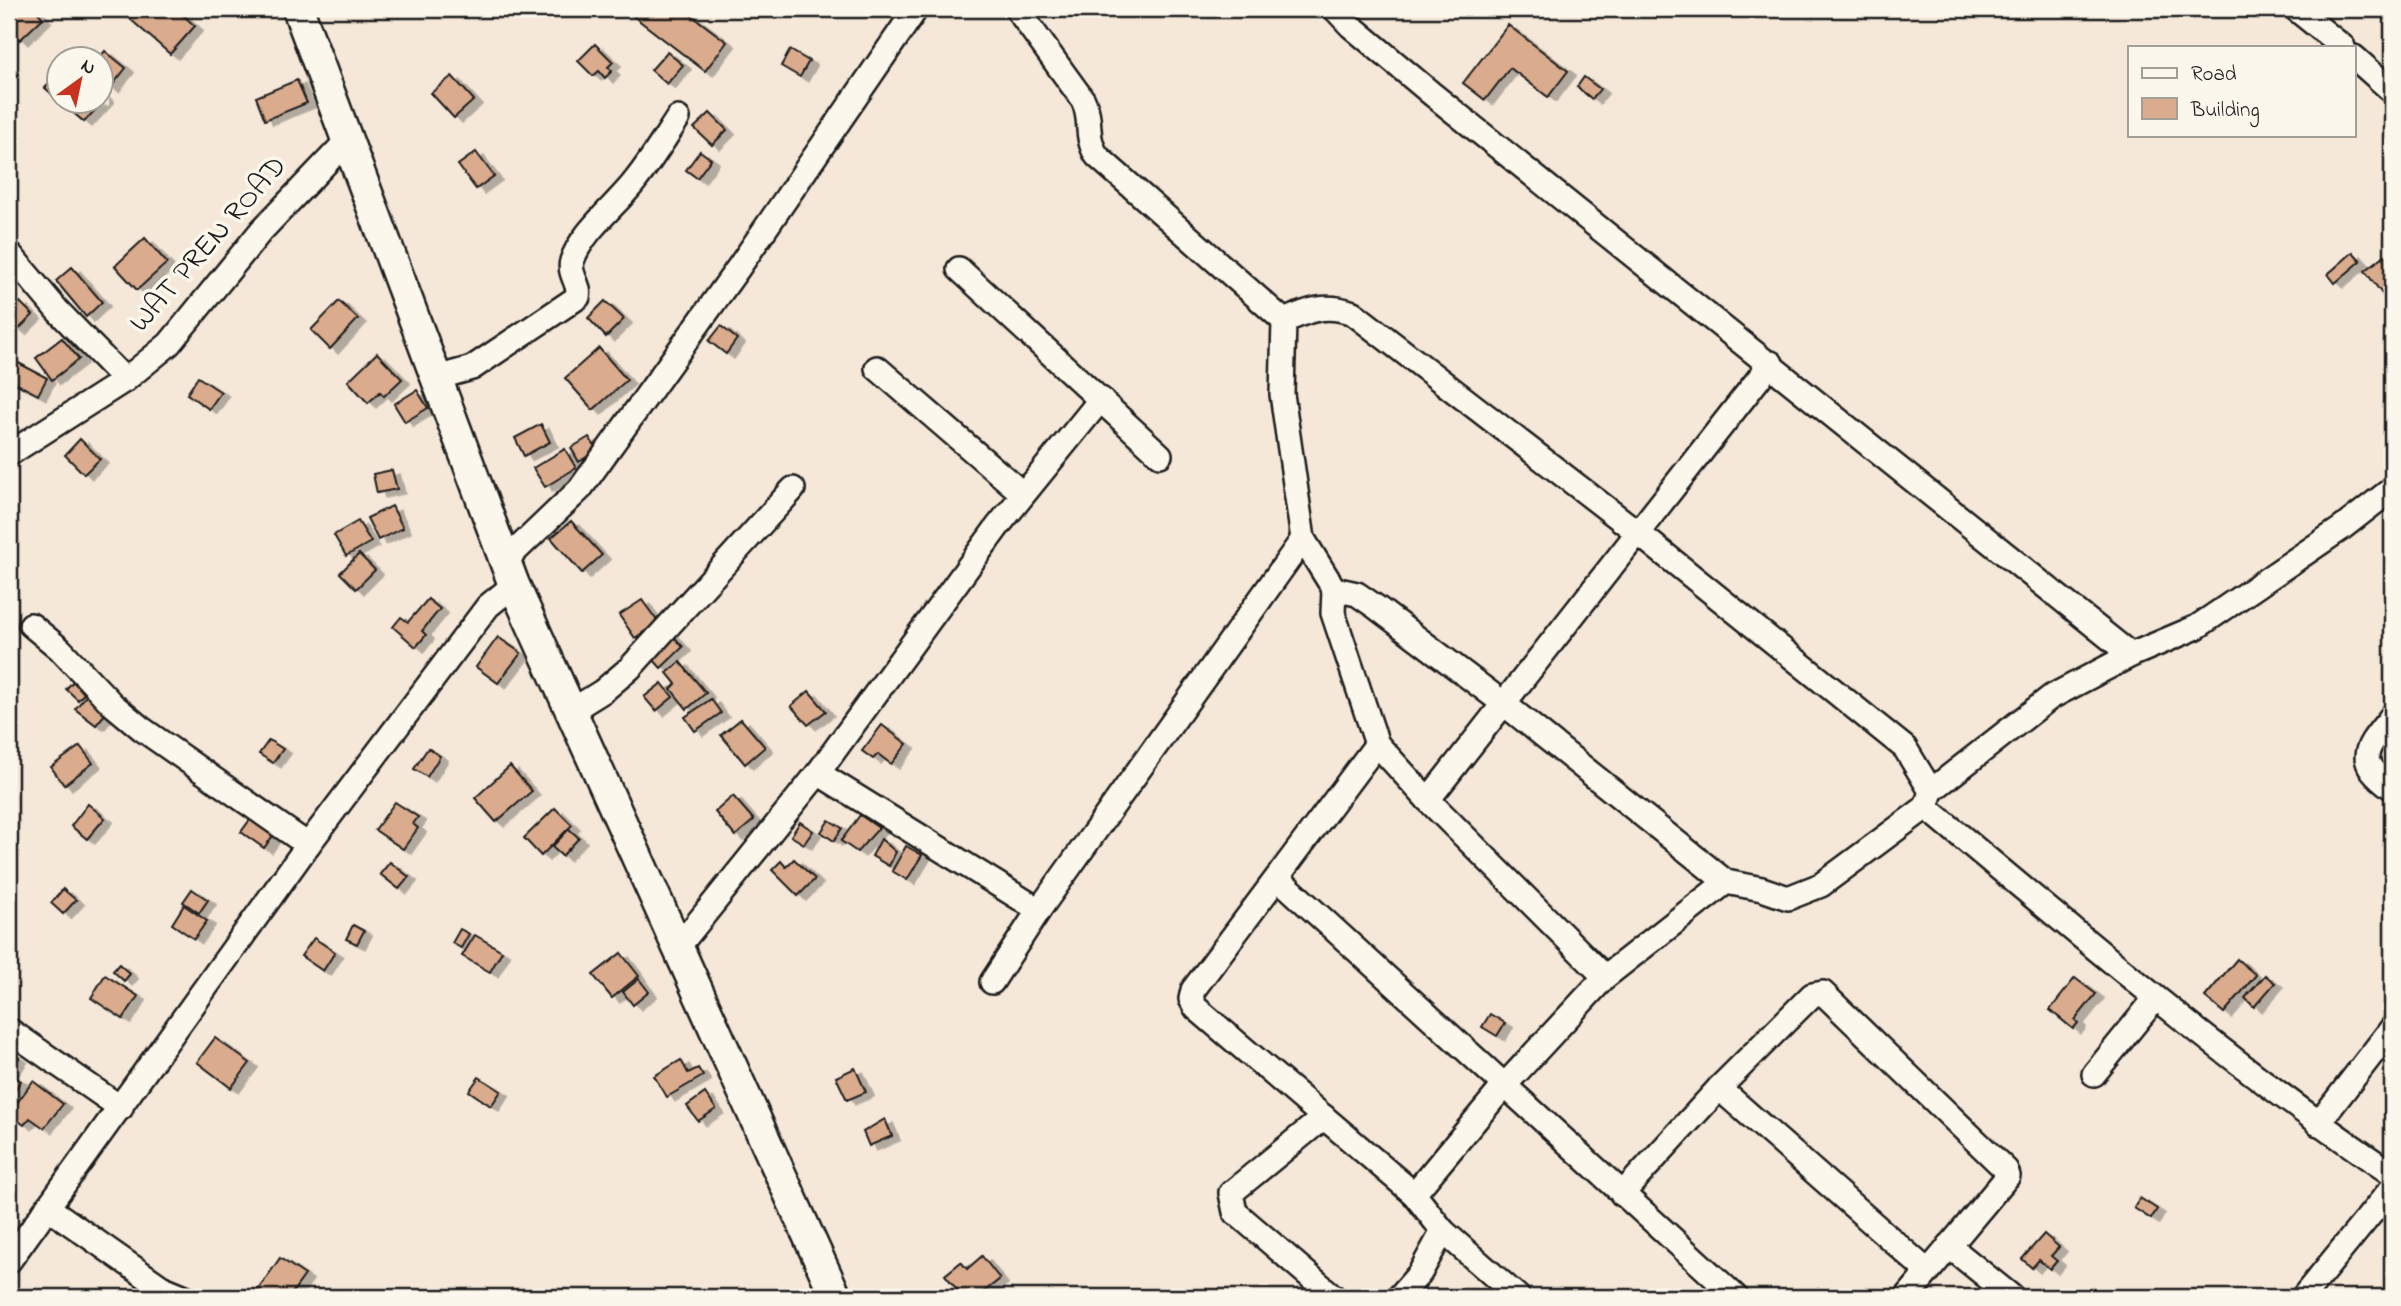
<svg xmlns="http://www.w3.org/2000/svg" width="2401" height="1306" font-family="'Indie Flower',sans-serif">
	<style>
		.building { fill: #dbab8d; stroke: #1c1c1c; stroke-width: 2; filter: url(#shadow) }
		.lines { fill: none; stroke-linecap: round; stroke-linejoin: round }
		.minor-casing { stroke: #1c1c1c; stroke-width: 28 }
		.tertiary-casing { stroke: #1c1c1c; stroke-width: 35 }
		.minor { stroke: #fbf7ec; stroke-width: 23 }
		.tertiary { stroke: #fbf7ec; stroke-width: 30 }
		.labels { text-anchor: middle; dominant-baseline: central; stroke-width: 7; stroke-linejoin: round; paint-order: stroke }
		.street-label { font-size: 30px; fill: #1c1c1c; stroke: #fbf7ec }
	</style>
	<defs>
		<filter id="shadow"><feDropShadow dx="8" dy="4.5" stdDeviation="0" flood-color="#0004"/></filter>
	</defs>
	<rect width="100%" height="100%" fill="#f5e8d9"/>
	<filter id="ink" filterUnits="userSpaceOnUse"><feTurbulence type="fractalNoise" baseFrequency=".0143" numOctaves="2"/><feDisplacementMap in="SourceGraphic" scale="14" xChannelSelector="R" yChannelSelector="G"/><feConvolveMatrix kernelMatrix="1 2 1 2 8 2 1 2 1" color-interpolation-filters="sRGB"/></filter>
	<g filter="url(#ink)">
		<g class="building">
			<path d="M21 9H35L43 18 20 40 9 28V19Z"/>
			<path d="M140 9H176L195 26 170 54 130 19Z"/>
			<path d="M624 9H683L727 42 705 71Z"/>
			<path d="M1508 25 1568 71 1548 97 1510 68 1485 100 1463 83Z"/>
			<path d="M595 44 613 62 608 67 612 71 605 78 599 71 593 76 578 61Z"/>
			<path d="M790 50 809 61 800 77 781 66Z"/>
			<path d="M105 51 126 68 111 87 102 80V60H98Z"/>
			<path d="M667 52 683 65 667 84 651 70Z"/>
			<path d="M60 72V101L45 88Z"/>
			<path d="M452 76 474 100 454 118 431 93Z"/>
			<path d="M1584 77 1600 89 1592 99 1577 87Z"/>
			<path d="M297 80 307 103 265 120 256 97Z"/>
			<path d="M102 94 106 98 84 122 61 102H102Z"/>
			<path d="M710 113 727 130 712 145 694 128Z"/>
			<path d="M700 151 711 159 697 178 686 170Z"/>
			<path d="M476 152 494 176 476 189 458 165Z"/>
			<path d="M145 238 167 263 137 290 115 266Z"/>
			<path d="M2353 252 2361 261 2335 283 2328 274Z"/>
			<path d="M2385 255 2392 265V288L2383 295 2365 271Z"/>
			<path d="M72 267 102 302 86 317 56 281Z"/>
			<path d="M339 301 358 319 330 349 311 330Z"/>
			<path d="M605 301 624 319 606 337 588 318Z"/>
			<path d="M20 302 33 315 18 330 9 322V314Z"/>
			<path d="M721 326 737 339 726 354 709 341Z"/>
			<path d="M62 338 79 359 52 380 36 358Z"/>
			<path d="M599 348 627 380 593 410 565 378Z"/>
			<path d="M377 353 402 379 384 396 380 392 368 403 348 381Z"/>
			<path d="M9 358 47 378 38 395 9 380Z"/>
			<path d="M198 377 221 392 209 409 187 394Z"/>
			<path d="M417 390 428 408 405 422 394 404Z"/>
			<path d="M541 424 550 442 524 456 515 438Z"/>
			<path d="M589 437 597 450 579 462 571 448Z"/>
			<path d="M80 439 100 459 84 474 65 455Z"/>
			<path d="M565 449 576 468 545 487 533 468Z"/>
			<path d="M392 470 397 489 377 493 373 474Z"/>
			<path d="M392 506 403 528 378 540 367 518Z"/>
			<path d="M358 521 371 542 346 556 334 535Z"/>
			<path d="M571 521 602 555 582 573 551 538Z"/>
			<path d="M359 554 375 570 356 589 340 573Z"/>
			<path d="M428 599 440 609 422 631 426 635 416 647 393 627 401 617 408 622Z"/>
			<path d="M642 600 658 622 635 638 619 615Z"/>
			<path d="M669 631 683 647 661 668 646 651Z"/>
			<path d="M498 637 521 653 498 683 476 667Z"/>
			<path d="M680 662 706 693 687 709 671 689 676 684 667 673Z"/>
			<path d="M77 677 89 688 78 700 66 689Z"/>
			<path d="M662 683 673 697 656 711 644 697Z"/>
			<path d="M90 691 110 708 96 725 75 709Z"/>
			<path d="M809 691 826 711 808 725 791 706Z"/>
			<path d="M711 699 721 713 695 731 685 717Z"/>
			<path d="M741 719 765 747 745 764 721 735Z"/>
			<path d="M882 725 907 744 891 764 878 754 873 759 862 751Z"/>
			<path d="M269 740 283 749 273 763 259 754Z"/>
			<path d="M80 746 93 763 64 785 51 767Z"/>
			<path d="M428 748 440 756 427 777 414 769Z"/>
			<path d="M510 766 532 791 496 822 475 798Z"/>
			<path d="M733 796 754 820 735 836 715 812Z"/>
			<path d="M395 802 418 817 413 824 418 828 403 849 375 830Z"/>
			<path d="M88 804 105 818 87 839 71 826Z"/>
			<path d="M555 808 572 825 541 856 524 838Z"/>
			<path d="M257 810 280 826 264 848 241 832Z"/>
			<path d="M860 815 879 828 857 852 841 841Z"/>
			<path d="M829 820 842 828 834 841 821 832Z"/>
			<path d="M800 822 813 831 804 844 791 836Z"/>
			<path d="M569 829 579 838 562 856 552 847Z"/>
			<path d="M881 839 896 852 889 866 872 856Z"/>
			<path d="M906 846 922 855 907 880 892 871Z"/>
			<path d="M794 859 815 879 798 896 772 870 781 861 786 867Z"/>
			<path d="M390 862 409 877 399 889 380 874Z"/>
			<path d="M63 889 76 900 63 914 51 903Z"/>
			<path d="M192 889 208 900 199 913 183 902Z"/>
			<path d="M184 905 207 921 194 939 172 924Z"/>
			<path d="M353 925 364 931 357 944 346 939Z"/>
			<path d="M460 929 469 934 461 948 452 943Z"/>
			<path d="M475 935 502 951 490 972 462 956Z"/>
			<path d="M314 938 335 952 323 971 301 956Z"/>
			<path d="M621 953 639 976 612 998 593 975Z"/>
			<path d="M2237 959 2256 975 2224 1013 2205 997Z"/>
			<path d="M119 964 130 974 124 981 113 971Z"/>
			<path d="M105 975 138 996 123 1019 91 998Z"/>
			<path d="M2265 975 2275 983 2254 1007 2245 998Z"/>
			<path d="M2075 978 2096 994 2075 1020 2078 1023 2073 1029 2050 1010Z"/>
			<path d="M639 979 649 992 633 1005 623 992Z"/>
			<path d="M1490 1014 1505 1023 1497 1036 1482 1027Z"/>
			<path d="M215 1038 250 1063 231 1088 197 1062Z"/>
			<path d="M9 1051 19 1058 9 1073 21 1081 9 1098Z"/>
			<path d="M681 1060 688 1073 698 1068 703 1076 667 1097 654 1076Z"/>
			<path d="M855 1068 866 1092 847 1100 836 1077Z"/>
			<path d="M479 1077 501 1091 491 1106 469 1091Z"/>
			<path d="M33 1081 63 1104 44 1128 30 1118 24 1125 9 1114Z"/>
			<path d="M705 1093 716 1109 698 1121 687 1106Z"/>
			<path d="M885 1119 892 1136 869 1146 863 1132Z"/>
			<path d="M2140 1198 2157 1209 2151 1219 2134 1208Z"/>
			<path d="M2044 1234 2059 1247 2051 1256 2057 1261 2050 1269 2039 1260 2032 1268 2022 1259Z"/>
			<path d="M982 1256 1000 1279 977 1297H963L945 1275 961 1262 967 1269Z"/>
			<path d="M280 1258 305 1275 289 1297H253Z"/>
		</g>
		<g class="lines">
			<defs>
				<g id="minor">
					<path d="M1017 9 1083 100C1093 120 1084 135 1097 156L1284 321"/>
					<path d="M1335 9 1351 26 1432 94 2131 655"/>
					<path d="M2296 9 2343 47"/>
					<path d="M2354 57 2392 91"/>
					<path d="M9 253 57 310 125 380"/>
					<path d="M959 269 1160 455"/>
					<path d="M877 368 1023 494"/>
					<path d="M436 378 472 368 578 297C581 285 568 274 572 261 582 231 616 206 635 181 651 161 664 139 678 118"/>
					<path d="M9 454 125 380 169 344 261 231 346 142"/>
					<path d="M505 561 580 489 739 267 916 9"/>
					<path d="M1334 589 1357 594 1376 607 1503 703 1726 882"/>
					<path d="M31 625 60 649 112 704 142 729 308 845"/>
					<path d="M571 711 603 691 630 668 793 489"/>
					<path d="M2392 716C2365 750 2353 759 2392 788"/>
					<path d="M1377 744 1193 990 1191 999 1196 1008 1414 1194"/>
					<path d="M818 773 1039 910"/>
					<path d="M1931 791 2051 697 2131 655 2197 627 2342 528 2392 489"/>
					<path d="M1428 800 1771 363"/>
					<path d="M1926 807C2078 934 2228 1063 2392 1174"/>
					<path d="M1279 879 1736 1297"/>
					<path d="M679 946 818 773 998 526 1101 399"/>
					<path d="M992 982 1039 910 1303 539"/>
					<path d="M9 1030 121 1108"/>
					<path d="M2094 1074 2155 999"/>
					<path d="M1719 1088 1927 1271"/>
					<path d="M1324 1117 1231 1193 1235 1212 1334 1297"/>
					<path d="M2318 1124 2392 1028"/>
					<path d="M1622 1194 1719 1088 1812 995 1823 993 2006 1170 2008 1176 1907 1297"/>
					<path d="M47 1207 161 1287 185 1297"/>
					<path d="M1443 1231 1518 1297"/>
					<path d="M1949 1246 2012 1297"/>
					<path d="M9 1261 308 845 488 606 514 585"/>
					<path d="M1399 1297 1420 1273 1443 1231 1414 1194 1503 1087 1605 977 1726 882 1762 889 1788 898 1821 885 1926 807 1931 791 1905 748 1637 532 1353 313C1326 303 1309 310 1284 321L1282 394 1303 539 1334 589 1333 613 1377 744 1428 800 1605 977"/>
					<path d="M2303 1297 2392 1188"/>
				</g>
				<path id="tertiary" d="M298 9 514 585 836 1297"/>
			</defs>
			<use href="#minor" class="minor-casing"/>
			<use href="#tertiary" class="tertiary-casing"/>
			<use href="#minor" class="minor"/>
			<use href="#tertiary" class="tertiary"/>
		</g>
	</g>
	<g class="labels">
		<g class="street-label">
			<text transform="translate(209 245) rotate(-49)">WAT PREN ROAD</text>
		</g>
	</g>
	<rect width="2401" height="1306" fill="none" stroke="#fbf7ec" stroke-width="35"/>
	<rect x="18" y="18" width="2366" height="1271" fill="none" stroke="#1c1c1c" stroke-width="2.5" filter="url(#ink)"/>
	<rect x="2128" y="46" width="228" height="91" fill="#fbf7ec" stroke="#a29f99" stroke-width="2"/>
	<rect x="2142" y="68" width="35" height="10" fill="#fbf7ec" stroke="#a29f99" stroke-width="2"/>
	<text x="2191" y="80" font-size="21" fill="#1c1c1c">Road</text>
	<rect x="2142" y="98" width="35" height="21" fill="#dbab8d" stroke="#a29f99" stroke-width="2"/>
	<text x="2191" y="116" font-size="21" fill="#1c1c1c">Building</text>
	<g transform="translate(80 80) rotate(33)"><circle r="33" fill="#fbf7ec" stroke="#a29f99" stroke-width="2"/>
	<path d="M0-5L12 26L0 18L-12 26Z" fill="#c8321e"/>
	<text y="-10" font-size="19" font-weight="bold" text-anchor="middle" fill="#1c1c1c">N</text>
	</g>
</svg>
